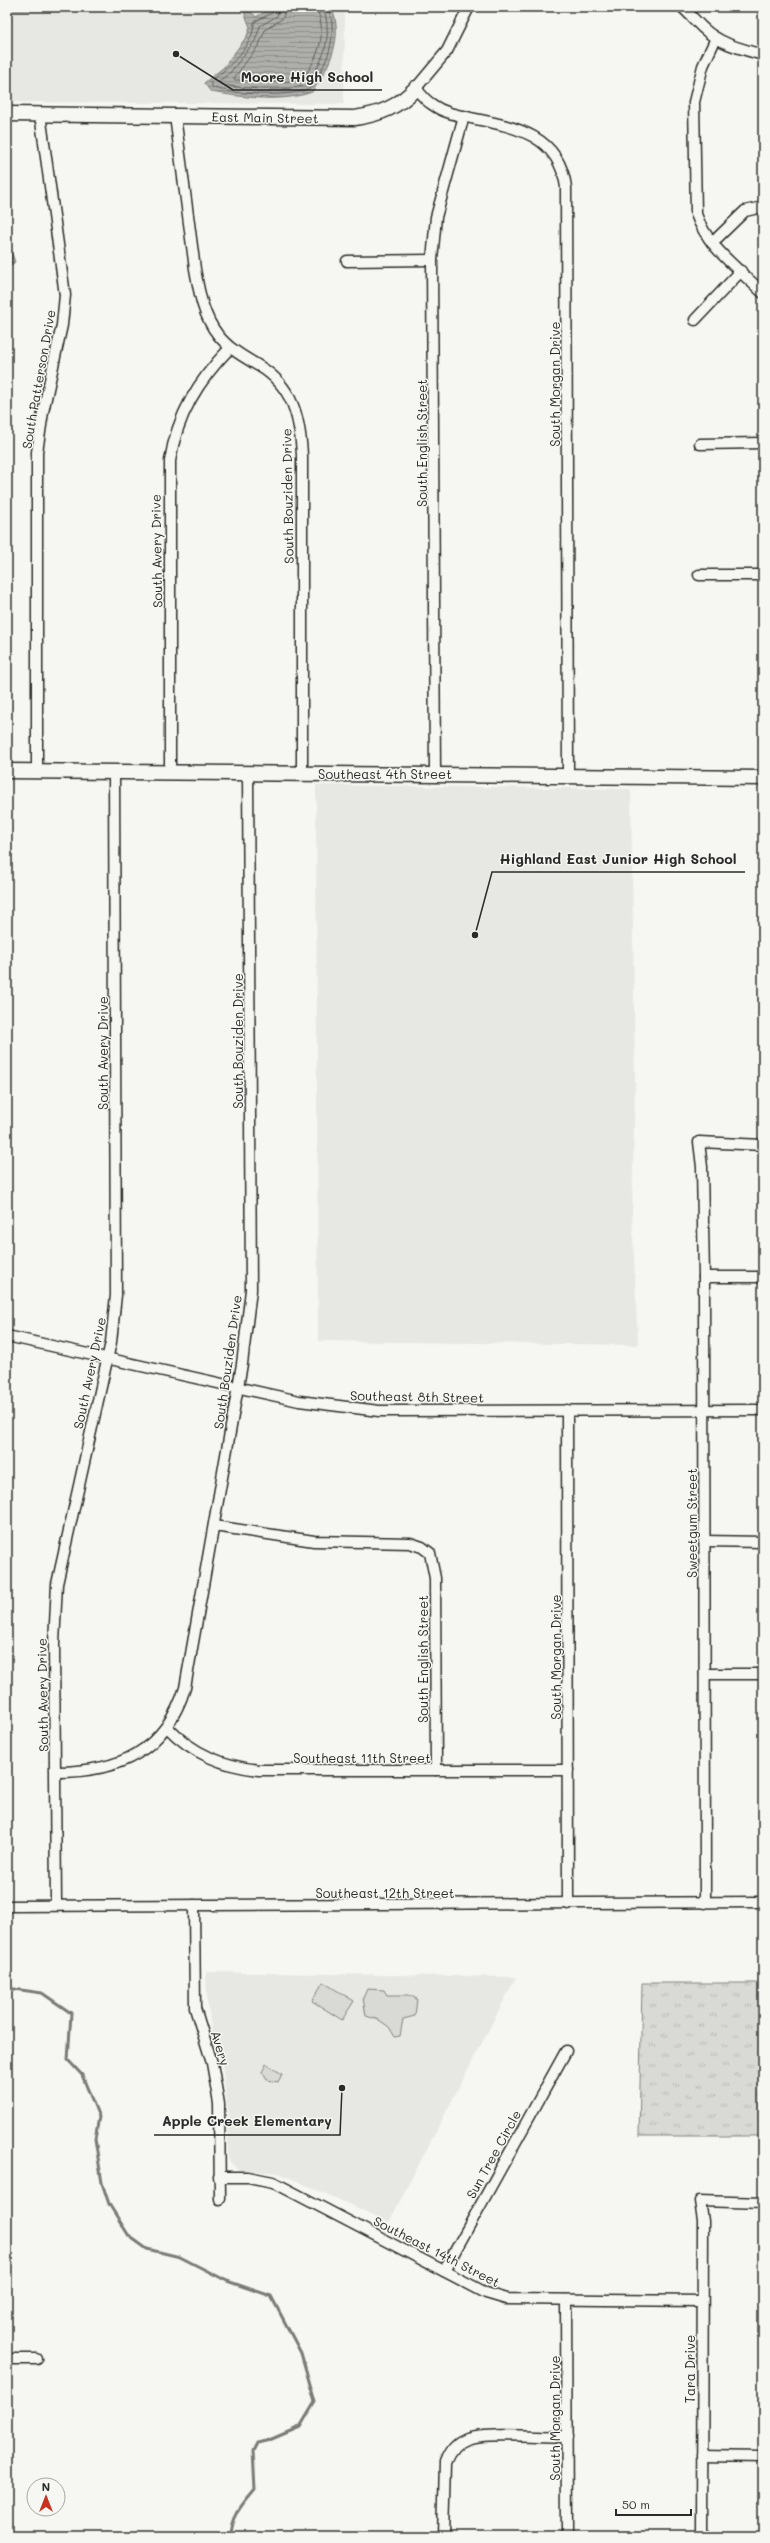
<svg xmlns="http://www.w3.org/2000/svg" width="770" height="2543" font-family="Mali,sans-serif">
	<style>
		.built { fill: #e7e7e3 }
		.grass { fill: url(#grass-tufts); stroke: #828280 }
		.park { fill: #d9d9d5; stroke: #828280 }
		.water { fill: url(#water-rules); stroke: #7a7a78 }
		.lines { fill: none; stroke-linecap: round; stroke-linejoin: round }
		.shore { stroke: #5f5f5e; stroke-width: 1 }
		.stream { stroke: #7a7a78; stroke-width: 3 }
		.street-casing { stroke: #2b2b2b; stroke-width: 13 }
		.secondary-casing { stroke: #2b2b2b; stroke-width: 17 }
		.street { stroke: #f6f6f2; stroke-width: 10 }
		.secondary { stroke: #f6f6f2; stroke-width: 14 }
		.labels { text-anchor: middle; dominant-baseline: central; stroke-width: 3; stroke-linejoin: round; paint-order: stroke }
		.street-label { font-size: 13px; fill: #2b2b2b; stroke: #f6f6f2 }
		.leader { fill: none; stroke: #2b2b2b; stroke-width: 1.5 }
		.callout-dot { fill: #2b2b2b; stroke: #f6f6f2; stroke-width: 1.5 }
		.callout-label { font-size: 14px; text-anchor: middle; font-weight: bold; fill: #2b2b2b; stroke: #f6f6f2; stroke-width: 3; stroke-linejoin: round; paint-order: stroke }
	</style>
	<defs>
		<pattern id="grass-tufts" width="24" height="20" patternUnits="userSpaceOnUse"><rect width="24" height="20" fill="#d9d9d5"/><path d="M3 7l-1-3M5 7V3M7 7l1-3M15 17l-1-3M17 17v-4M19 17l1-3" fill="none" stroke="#babab7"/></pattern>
		<pattern id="water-rules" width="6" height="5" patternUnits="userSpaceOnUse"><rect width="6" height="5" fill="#aeaeab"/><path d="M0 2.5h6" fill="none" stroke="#8e8e8b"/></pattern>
	</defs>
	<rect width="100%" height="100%" fill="#f6f6f2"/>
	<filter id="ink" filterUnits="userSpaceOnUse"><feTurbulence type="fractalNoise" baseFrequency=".025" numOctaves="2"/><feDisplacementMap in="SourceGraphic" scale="8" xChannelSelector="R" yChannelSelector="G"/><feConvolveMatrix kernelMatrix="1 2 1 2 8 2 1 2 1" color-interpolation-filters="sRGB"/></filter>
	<g filter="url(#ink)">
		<g class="built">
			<path d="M7 7H345L344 104 7 102Z"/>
			<path d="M316 785 631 789 635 1081 632 1214 638 1345 318 1341Z"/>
			<path d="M206 1972 516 1977 389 2222 279 2173 239 2170 232 2164 228 2158V2113L222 2064 212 2034 207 1999Z"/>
		</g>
		<path class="grass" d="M642 1983H763V2136H639Z"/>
		<g class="park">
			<rect x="7" y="7" width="22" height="3"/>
			<path d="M323 1982 354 2001 342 2020 312 2001Z"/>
			<path d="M367 1989 384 1990 387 1995H409L417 1999 415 2016 403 2019 400 2036 395 2037 389 2027 379 2020 366 2016 363 1998Z"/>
			<path d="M266 2064 282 2074 278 2082 267 2080 262 2072Z"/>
		</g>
		<g class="water">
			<path d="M242 7H247L256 17 273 7 332 8C344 39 329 67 312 92 281 103 242 97 211 92L204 83 224 67 247 36 250 27Z"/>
			<path d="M11 251 15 262 11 265 8 264 7 252Z"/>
		</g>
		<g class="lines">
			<g class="shore">
				<path d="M275 7 272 13 254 22C254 47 228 67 210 82L213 88C238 94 285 98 309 89 323 70 334 49 332 25 332 19 329 13 329 7"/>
				<path d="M280 7 277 16 260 26 255 41 240 60 230 73 219 81 220 84C241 89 286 92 306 85 319 67 329 48 327 26 327 19 324 13 324 7"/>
				<path d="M286 7 283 18 265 30 259 45 234 78 235 80 281 82 302 80C314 63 323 46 321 26 321 19 318 14 317 7"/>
			</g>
			<path class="stream" d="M7 1988 42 1993 71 2013 68 2060 82 2075 99 2117 95 2139 102 2183 109 2204 129 2236 147 2249 180 2257 227 2281 271 2296 301 2353 315 2402 300 2427 267 2441 257 2443 253 2451 255 2489C243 2503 231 2516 231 2536"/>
			<defs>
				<g id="street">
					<path d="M469 7 447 51 416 88C421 95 426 101 433 105 444 113 458 115 471 118 516 127 559 135 566 187L568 775"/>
					<path d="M682 7C690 14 696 22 704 29 720 44 742 49 763 55"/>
					<path d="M716 38 703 66 694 102 696 214C707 247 739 269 763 293"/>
					<path d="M175 116 195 269C199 292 203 316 218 335 229 349 244 357 259 366 293 386 300 418 302 455V773"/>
					<path d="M712 243 745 211 763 207"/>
					<path d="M347 261 432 260"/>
					<path d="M695 320 741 271"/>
					<path d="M700 444 763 443"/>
					<path d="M699 575H763"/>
					<path d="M37 771V452L43 412 62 325 65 295 40 114"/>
					<path d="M170 772V461C177 415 198 381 230 348"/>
					<path d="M435 774 432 260 436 217 464 116"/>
					<path d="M704 1277H763"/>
					<path d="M7 1336 299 1401 379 1411 763 1410"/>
					<path d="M567 1410 568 1904"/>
					<path d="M214 1526 314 1541 410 1543 422 1547 430 1553 435 1578 436 1770"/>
					<path d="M704 1541 763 1542"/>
					<path d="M705 1674H763"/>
					<path d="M167 1727C193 1754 223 1766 259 1770H568"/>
					<path d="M56 1772C120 1772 165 1751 185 1688L242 1364 251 1290 248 772"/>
					<path d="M705 1903 704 1277 702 1167 699 1142 763 1145"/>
					<path d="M56 1905 54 1643 57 1584 111 1342 116 1295 114 771"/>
					<path d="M194 1905 195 2008 212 2063 219 2104 220 2199"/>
					<path d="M7 1906 763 1902"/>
					<path d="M219 2177H248L273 2182 486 2293 506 2299 702 2301"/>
					<path d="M444 2271 566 2051"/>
					<path d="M566 2300 567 2536"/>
					<path d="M7 2359H37"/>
					<path d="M702 2456 763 2457"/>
					<path d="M443 2536 445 2463C449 2452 456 2443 467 2439 487 2432 544 2437 567 2437"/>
					<path d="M702 2536 703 2221 700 2201 763 2203"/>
				</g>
				<g id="secondary">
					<path d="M7 114 355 118C381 114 398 107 416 88"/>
					<path d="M7 771 763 778"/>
				</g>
			</defs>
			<use href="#street" class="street-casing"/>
			<use href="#secondary" class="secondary-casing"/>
			<use href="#street" class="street"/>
			<use href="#secondary" class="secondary"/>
		</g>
	</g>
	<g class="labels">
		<g class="street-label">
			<text transform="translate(265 117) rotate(1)">East Main Street</text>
			<text transform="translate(38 379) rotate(-80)">South Patterson Drive</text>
			<text transform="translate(554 384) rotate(-90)">South Morgan Drive</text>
			<text transform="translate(421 443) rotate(-90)">South English Street</text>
			<text transform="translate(287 496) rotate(-91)">South Bouziden Drive</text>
			<text transform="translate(156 551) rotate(-91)">South Avery Drive</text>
			<text x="385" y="773">Southeast 4th Street</text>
			<text transform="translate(237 1041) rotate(-90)">South Bouziden Drive</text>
			<text transform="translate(102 1053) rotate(-90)">South Avery Drive</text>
			<text transform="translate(227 1362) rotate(-82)">South Bouziden Drive</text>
			<text transform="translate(89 1373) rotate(-78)">South Avery Drive</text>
			<text transform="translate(417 1396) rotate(1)">Southeast 8th Street</text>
			<text transform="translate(691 1523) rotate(-90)">Sweetgum Street</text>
			<text transform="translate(555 1657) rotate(-90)">South Morgan Drive</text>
			<text transform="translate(422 1659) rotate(-90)">South English Street</text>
			<text transform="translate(42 1695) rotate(-91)">South Avery Drive</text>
			<text x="362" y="1757">Southeast 11th Street</text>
			<text x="385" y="1892">Southeast 12th Street</text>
			<text transform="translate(221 2048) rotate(73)">Avery</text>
			<text transform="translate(493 2154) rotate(-61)">Sun Tree Circle</text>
			<text transform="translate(437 2251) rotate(27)">Southeast 14th Street</text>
			<text transform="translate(689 2369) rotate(-90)">Tara Drive</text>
			<text transform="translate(554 2418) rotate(-90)">South Morgan Drive</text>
		</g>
	</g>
	<path class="leader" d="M176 54L233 90H382M475 935L492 872H745M342 2088L340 2135H154"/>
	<g class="callout-dot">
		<circle cx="176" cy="54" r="4"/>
		<circle cx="475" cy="935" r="4"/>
		<circle cx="342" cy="2088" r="4"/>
	</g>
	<g class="callout-label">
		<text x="307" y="82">Moore High School</text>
		<text x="618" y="864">Highland East Junior High School</text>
		<text x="247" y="2126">Apple Creek Elementary</text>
	</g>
	<rect width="770" height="2543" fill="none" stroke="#f6f6f2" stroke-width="24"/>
	<rect x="12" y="12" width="746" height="2519" fill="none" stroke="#2b2b2b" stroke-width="1.5" filter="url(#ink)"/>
	<g transform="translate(46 2497)"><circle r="19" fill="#f6f6f2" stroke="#a5a5a2"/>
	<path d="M0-3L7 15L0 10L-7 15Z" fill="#c8321e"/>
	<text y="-6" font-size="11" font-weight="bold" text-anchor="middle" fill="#2b2b2b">N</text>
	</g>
	<path d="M616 2509v6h75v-6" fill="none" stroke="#2b2b2b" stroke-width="2"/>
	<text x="622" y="2509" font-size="12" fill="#2b2b2b" stroke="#f6f6f2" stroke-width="3" paint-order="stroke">50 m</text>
</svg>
